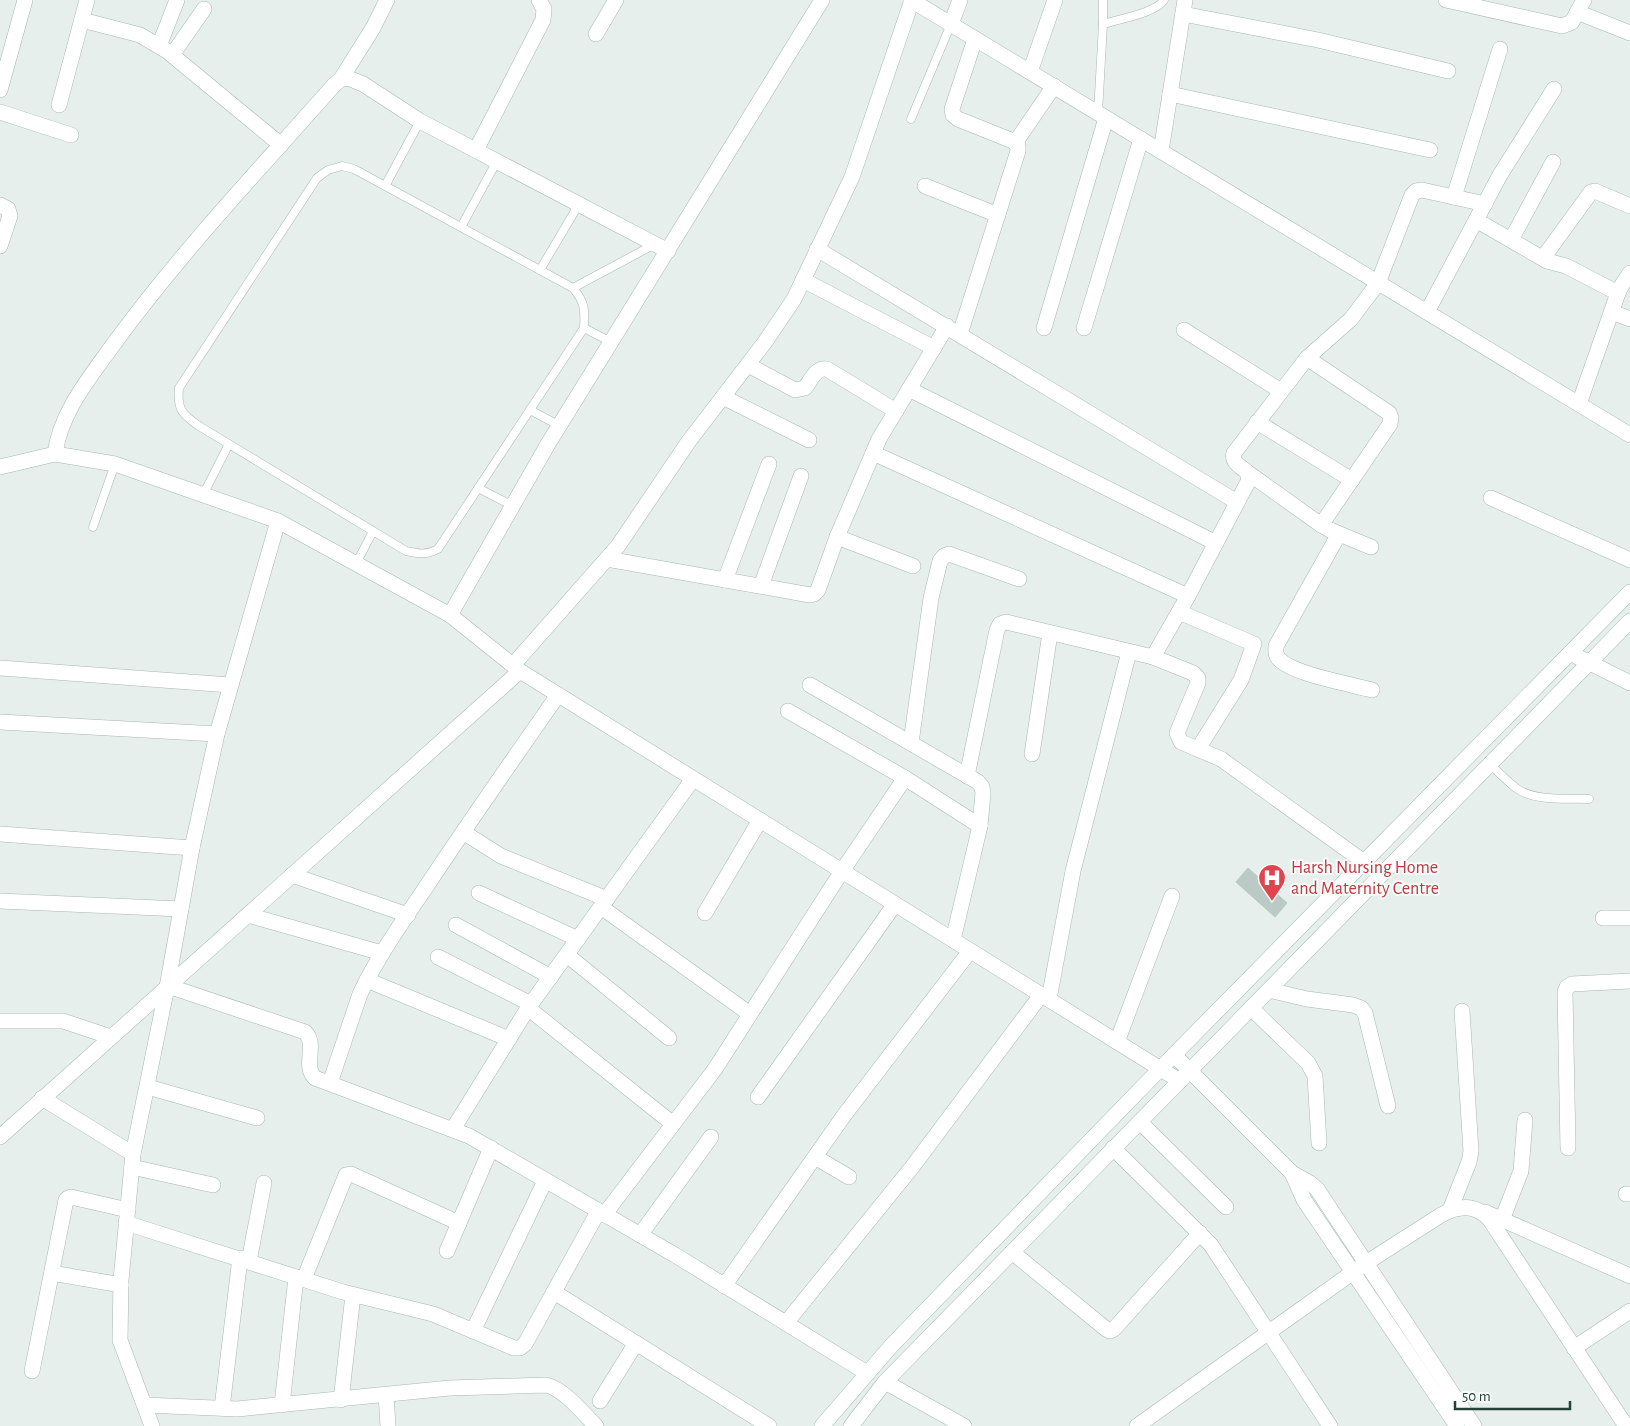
<svg xmlns="http://www.w3.org/2000/svg" width="1630" height="1426" font-family="'Alegreya Sans',sans-serif">
	<style>
		.building { fill: #bbcac4; stroke: #b8c9c2 }
		.lines { fill: none; stroke-linecap: round; stroke-linejoin: round }
		.lane-casing { stroke: #a8b8b2; stroke-width: 9 }
		.street-casing { stroke: #a8b8b2; stroke-width: 16 }
		.secondary-casing { stroke: #a4bbb3; stroke-width: 16 }
		.lane { stroke: #fff; stroke-width: 8 }
		.street { stroke: #fff; stroke-width: 15 }
		.secondary { stroke: #fff; stroke-width: 15 }
		.labels { text-anchor: middle; dominant-baseline: central; stroke-width: 4; stroke-linejoin: round; paint-order: stroke }
		.health-label { font-size: 18px; fill: #be3a42; stroke: #f7fbf9; text-anchor: start }
	</style>
	<rect width="100%" height="100%" fill="#e6efeb"/>
	<path class="building" d="M1248 868 1287 903 1275 917 1236 882Z"/>
	<g class="lines">
		<defs>
			<g id="lane">
				<path d="M1103 24C1119 19 1156 13 1164 0"/>
				<path d="M1098 113 1103 24V0"/>
				<path d="M911 119 951 24"/>
				<path d="M342 166 354 169 573 288C585 302 585 310 584 328L438 549C426 555 419 554 406 551L199 426C182 414 177 410 179 388L317 178 328 170Z"/>
				<path d="M385 186 420 121"/>
				<path d="M461 227 497 161"/>
				<path d="M540 270 579 204"/>
				<path d="M573 288 655 244"/>
				<path d="M584 328 611 342"/>
				<path d="M530 410 560 426"/>
				<path d="M478 488 513 506"/>
				<path d="M203 495 229 444"/>
				<path d="M93 527 115 464"/>
				<path d="M356 564 373 531"/>
				<path d="M1490 764C1498 772 1507 781 1516 788 1535 802 1567 798 1589 799"/>
			</g>
			<g id="street">
				<path d="M911 0 1630 435"/>
				<path d="M1446 0 1562 26 1572 22 1584 0"/>
				<path d="M1577 12 1630 33"/>
				<path d="M1183 14 1318 40 1448 71"/>
				<path d="M82 20 140 35 167 51 281 145"/>
				<path d="M951 24 960 0"/>
				<path d="M596 34 616 0"/>
				<path d="M159 46 177 0"/>
				<path d="M172 55 204 9"/>
				<path d="M1030 72 1055 0"/>
				<path d="M341 79 373 28 387 0"/>
				<path d="M0 90 25 0"/>
				<path d="M1170 94 1430 150"/>
				<path d="M59 105 87 0"/>
				<path d="M0 112 71 135"/>
				<path d="M1015 143 1054 86"/>
				<path d="M476 150 543 20 544 9 539 0"/>
				<path d="M1161 151 1185 0"/>
				<path d="M925 186 998 215"/>
				<path d="M1454 197 1500 49"/>
				<path d="M0 205 8 209 10 216 0 246"/>
				<path d="M1476 220 1547 261 1566 266 1618 293"/>
				<path d="M1511 240 1553 162"/>
				<path d="M817 249 1237 502"/>
				<path d="M1543 258 1591 192 1595 191 1630 206"/>
				<path d="M803 280 934 348"/>
				<path d="M1427 312 1500 175 1554 89"/>
				<path d="M1612 312 1630 319"/>
				<path d="M1044 328 1106 118"/>
				<path d="M1084 328 1141 139"/>
				<path d="M1184 330 1281 391"/>
				<path d="M960 334 1018 151V146L1013 141 958 119 953 115 952 109 975 39"/>
				<path d="M1307 358 1389 413 1391 418 1390 424 1321 525"/>
				<path d="M748 365 795 390 805 388C811 380 816 367 827 369L896 411"/>
				<path d="M909 389 1216 543"/>
				<path d="M723 397 809 440"/>
				<path d="M1579 404 1618 293 1622 285 1630 273"/>
				<path d="M1257 422 1352 480"/>
				<path d="M873 453 1188 596"/>
				<path d="M55 454C60 413 90 377 113 345 180 253 259 170 334 85L341 79 348 78 363 84 420 121 668 251"/>
				<path d="M0 467 55 454 115 464 278 521 450 615 520 671 1180 1081"/>
				<path d="M1247 472 1321 525 1330 530 1371 547"/>
				<path d="M1491 498 1630 560"/>
				<path d="M1339 534 1276 646C1276 650 1275 654 1278 658 1291 674 1350 684 1372 690"/>
				<path d="M837 537 913 566"/>
				<path d="M607 559 810 595 814 594 818 590 837 537 879 439 947 326"/>
				<path d="M725 580 769 464"/>
				<path d="M761 586 801 476"/>
				<path d="M1179 612 1254 644 1241 680 1198 749"/>
				<path d="M450 615 548 444 822 0"/>
				<path d="M1570 653 1630 683"/>
				<path d="M1153 657 1188 596 1249 480 1247 472C1240 466 1231 462 1234 453L1307 358 1351 319 1378 283 1412 195 1416 191 1422 190 1485 204"/>
				<path d="M513 665 618 546 689 441 765 342 794 299 852 177 912 0"/>
				<path d="M0 668 230 685"/>
				<path d="M810 685 978 782 982 787 983 793 980 826 953 940"/>
				<path d="M788 711 905 778 980 826"/>
				<path d="M0 722 217 734"/>
				<path d="M911 743 931 598 940 561 944 556 949 554 1019 579"/>
				<path d="M1032 754 1050 633"/>
				<path d="M967 776 997 630 1000 624 1006 622 1153 657 1193 673 1198 678V683L1177 733 1181 742 1221 759 1364 862"/>
				<path d="M463 832 501 856 607 899"/>
				<path d="M0 834 192 848"/>
				<path d="M292 875 408 915"/>
				<path d="M479 893 578 939"/>
				<path d="M0 901 181 909"/>
				<path d="M601 907 750 1014"/>
				<path d="M705 913 760 820"/>
				<path d="M248 915 382 953"/>
				<path d="M1603 918H1630"/>
				<path d="M456 925 551 977"/>
				<path d="M567 955 669 1038"/>
				<path d="M438 957 531 1004"/>
				<path d="M367 980 509 1039"/>
				<path d="M168 986 305 1032C318 1045 302 1066 315 1078L469 1136 675 1255 867 1373"/>
				<path d="M1269 990 1307 999 1353 1005 1361 1008 1365 1013 1388 1106"/>
				<path d="M1049 999 1073 871 1129 652"/>
				<path d="M528 1008 673 1124"/>
				<path d="M1251 1008 1308 1063 1315 1076 1319 1143"/>
				<path d="M0 1021H63L111 1037"/>
				<path d="M1117 1042 1172 896"/>
				<path d="M1174 1055 1292 1173 1310 1183 1317 1189 1474 1426"/>
				<path d="M330 1083 360 994C378 956 403 921 426 887 469 822 514 758 558 695"/>
				<path d="M148 1087 257 1118"/>
				<path d="M758 1097 895 904"/>
				<path d="M42 1098 133 1154"/>
				<path d="M1140 1122 1226 1207"/>
				<path d="M453 1129 528 1008 693 779"/>
				<path d="M0 1137 520 671"/>
				<path d="M1113 1148 1211 1245 1330 1426"/>
				<path d="M1568 1148 1565 992 1567 987 1572 984 1630 981"/>
				<path d="M815 1157 849 1177"/>
				<path d="M132 1167 213 1185"/>
				<path d="M1292 1173 1304 1200 1457 1426"/>
				<path d="M1626 1194H1630"/>
				<path d="M1450 1210 1469 1162 1471 1151 1462 1011"/>
				<path d="M1485 1212 1630 1276"/>
				<path d="M604 1215 715 1069 842 871 905 778"/>
				<path d="M1502 1220 1521 1171 1525 1120"/>
				<path d="M126 1223 343 1292 433 1314 514 1348H520L525 1344 598 1212"/>
				<path d="M640 1235 711 1137"/>
				<path d="M447 1251 491 1148"/>
				<path d="M1012 1252 1106 1329 1110 1331 1114 1329 1200 1233"/>
				<path d="M249 1261 264 1183"/>
				<path d="M52 1273 121 1285"/>
				<path d="M304 1279 346 1175 351 1174 459 1223"/>
				<path d="M724 1286 845 1114 970 951"/>
				<path d="M554 1292 769 1426"/>
				<path d="M786 1323 913 1166 1041 995"/>
				<path d="M473 1331 545 1181"/>
				<path d="M1574 1348 1630 1311"/>
				<path d="M32 1371 66 1200 68 1198 71 1197 128 1210"/>
				<path d="M885 1382 964 1426"/>
				<path d="M386 1395 388 1426"/>
				<path d="M341 1400 353 1295"/>
				<path d="M600 1401 636 1343"/>
				<path d="M145 1405 237 1409 450 1388 546 1385C564 1389 583 1413 596 1426"/>
				<path d="M282 1405 296 1277"/>
				<path d="M222 1408 240 1258"/>
				<path d="M152 1426 120 1340 121 1280 133 1154 167 987 192 848 217 734 278 521"/>
				<path d="M1137 1426 1366 1263 1441 1215C1459 1205 1476 1204 1490 1220L1626 1426"/>
			</g>
			<g id="secondary">
				<path d="M822 1426 892 1345 1160 1069 1630 592"/>
				<path d="M851 1426 885 1382 1630 621"/>
			</g>
		</defs>
		<use href="#lane" class="lane-casing"/>
		<use href="#street" class="street-casing"/>
		<use href="#secondary" class="secondary-casing"/>
		<use href="#lane" class="lane"/>
		<use href="#street" class="street"/>
		<use href="#secondary" class="secondary"/>
	</g>
	<defs>
		<symbol id="hospital-pin" viewBox="-11 -11 22 30"><path d="M0 17L-7.5 6A9.5 9.5 0 1 1 7.5 6Z" fill="#e0444e" stroke="#f7fbf9"/><path d="M-5-5h3v3.5h4V-5h3V5h-3V1.5h-4V5h-3Z" fill="#fff"/></symbol>
	</defs>
	<g fill-rule="evenodd">
		<use href="#hospital-pin" x="1256" y="862" width="32" height="43"/>
	</g>
	<g class="labels">
		<g class="health-label">
			<text x="1291" y="868">Harsh Nursing Home<tspan x="1291" dy="21">and Maternity Centre</tspan></text>
		</g>
	</g>
	<path d="M1455 1401v8h115v-8" fill="none" stroke="#24423a" stroke-width="2.5"/>
	<text x="1462" y="1401" font-size="15" fill="#24423a" stroke="#f7fbf9" stroke-width="4" paint-order="stroke">50 m</text>
</svg>
